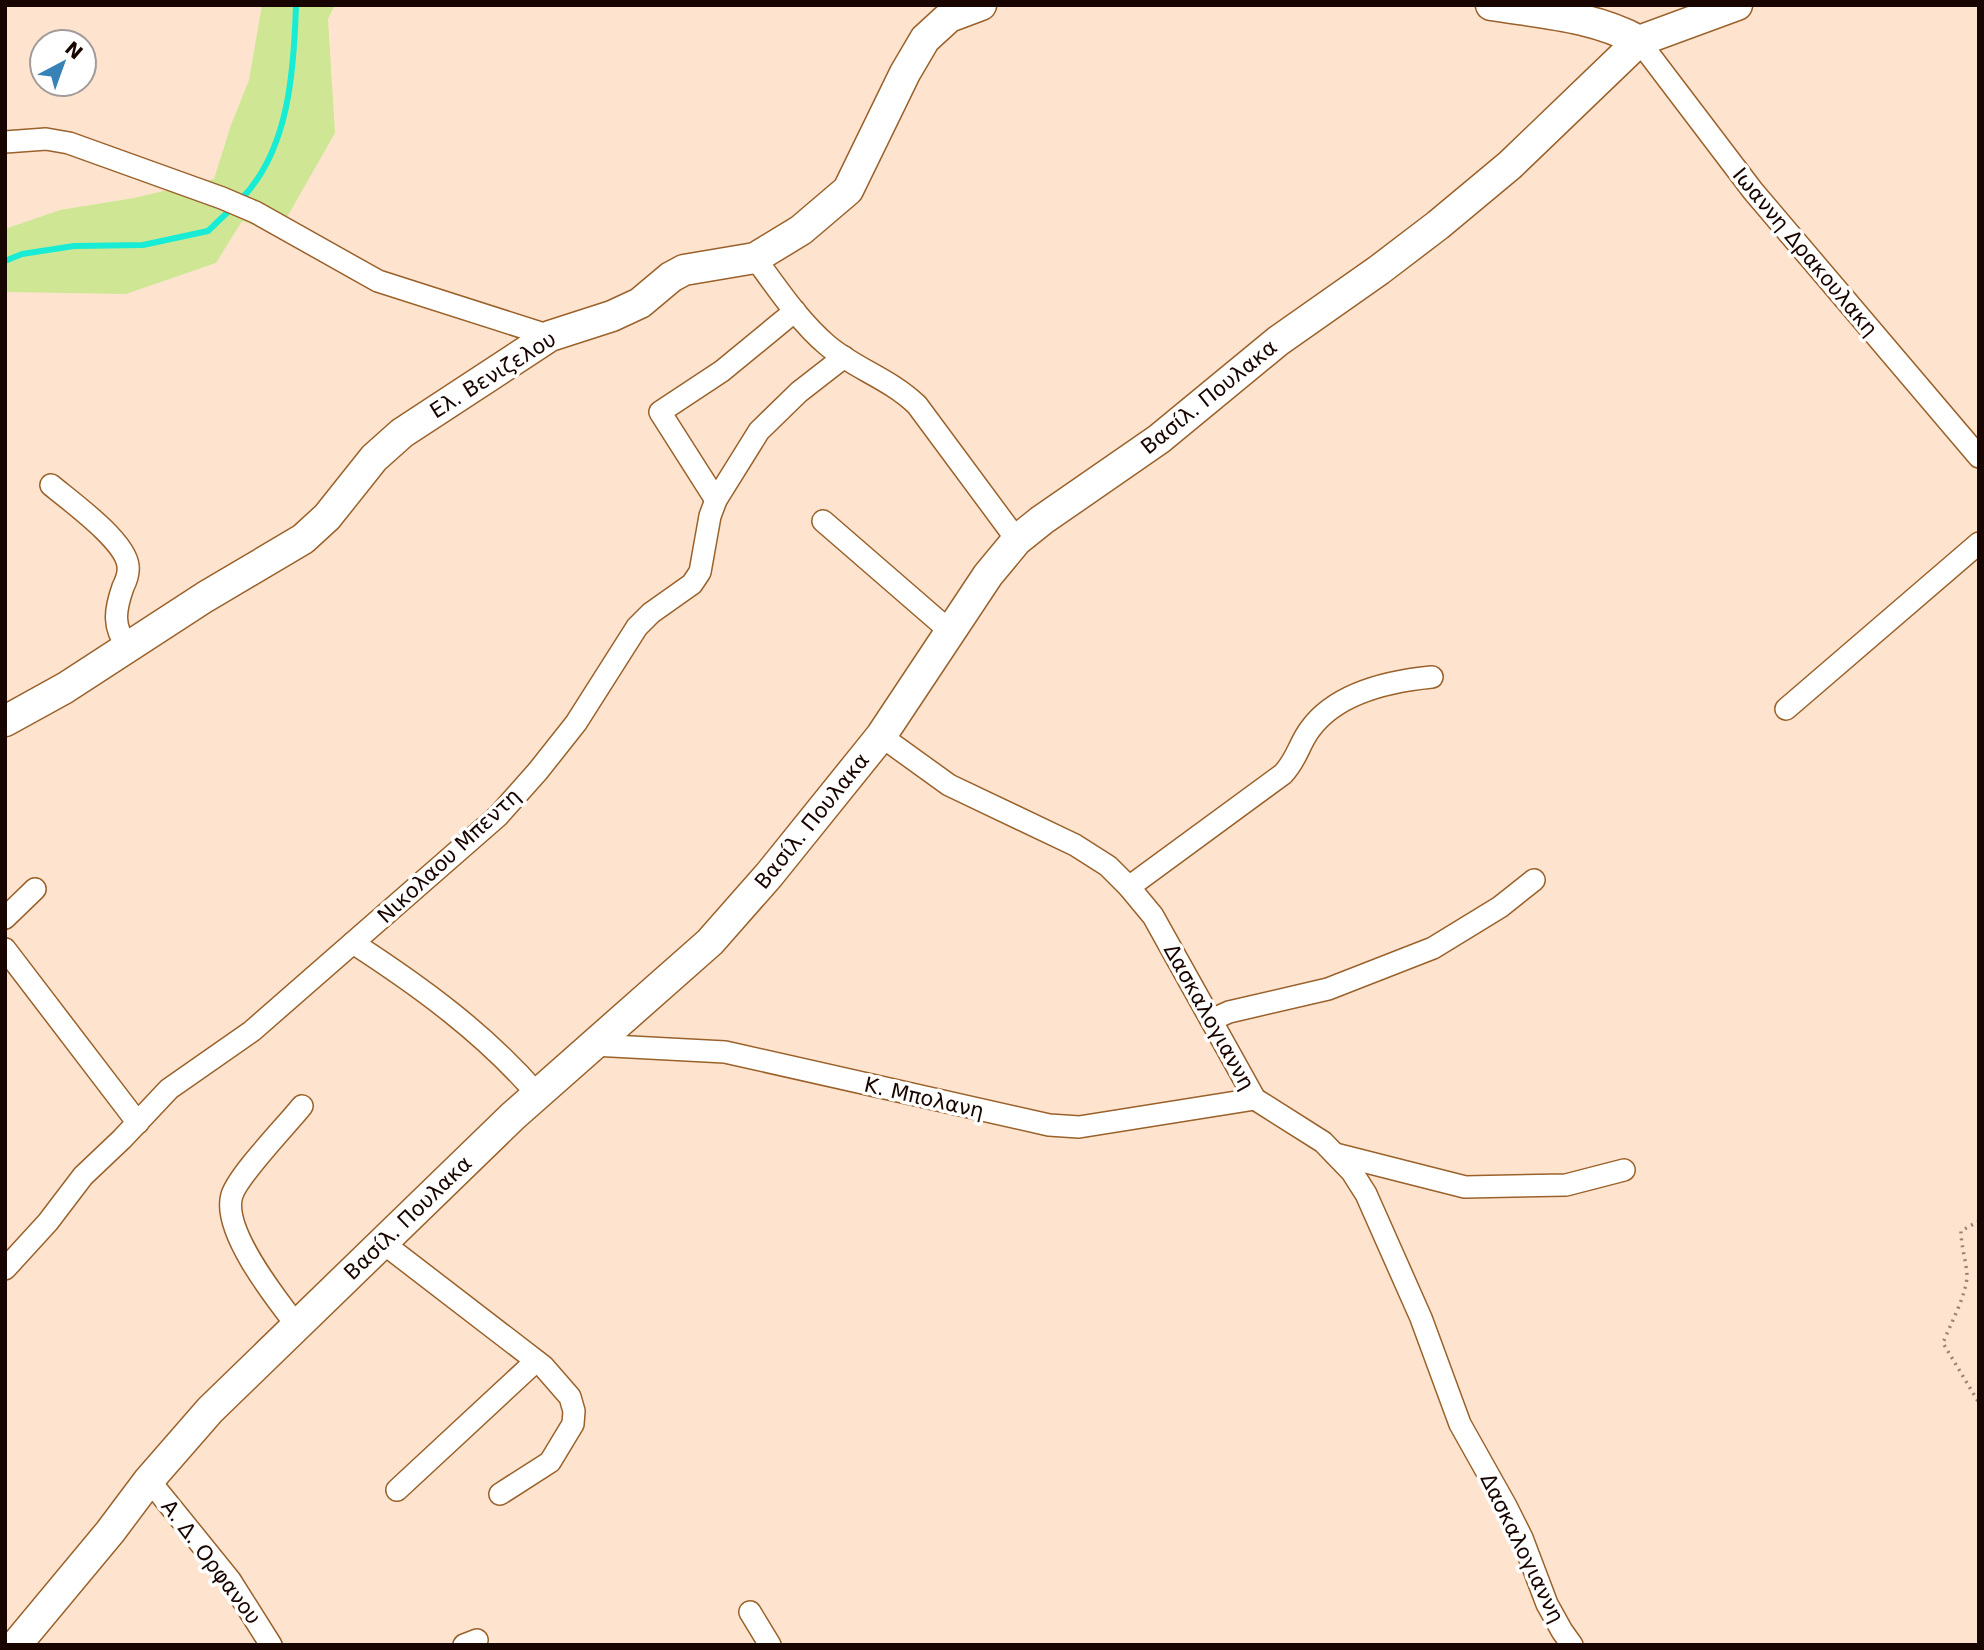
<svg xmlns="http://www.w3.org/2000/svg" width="1984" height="1650" font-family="'DejaVu Sans',sans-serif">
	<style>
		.green { fill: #cfe795 }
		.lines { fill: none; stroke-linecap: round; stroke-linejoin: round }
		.stream { stroke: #18ecd4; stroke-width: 6 }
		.street-casing { stroke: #9a612a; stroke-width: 24 }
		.secondary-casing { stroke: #9a612a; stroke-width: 33 }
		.path { stroke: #9a8375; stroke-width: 3.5; stroke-dasharray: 2 5; stroke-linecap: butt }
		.street { stroke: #fff; stroke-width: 21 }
		.secondary { stroke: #fff; stroke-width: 30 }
		.labels { text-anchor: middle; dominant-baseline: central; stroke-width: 7; stroke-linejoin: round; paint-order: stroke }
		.street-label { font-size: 21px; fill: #190500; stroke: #fff }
	</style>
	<rect width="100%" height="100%" fill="#fee4cf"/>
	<path class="green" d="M262 5H335L328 19 335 133 278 233 242 221 216 263 126 294 5 292V229L60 210 134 198 214 179 231 125 249 80Z"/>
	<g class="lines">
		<g class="stream">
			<path d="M240 200C289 152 294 70 296 5"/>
			<path d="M5 261 22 254 74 246 143 245 208 231 232 208"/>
		</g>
		<defs>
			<g id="street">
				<path d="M1639 41 1753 191 1979 457"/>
				<path d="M5 142 46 139 69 143 222 198 255 212 378 281 550 336"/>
				<path d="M755 258C777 288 799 321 827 345 855 369 889 378 917 405L1017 540"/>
				<path d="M51 485C70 501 126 541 128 566 129 573 126 581 123 587 115 610 112 627 128 647"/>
				<path d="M716 500 660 412 722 371 795 311"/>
				<path d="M823 521 951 632"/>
				<path d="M1786 709 1979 543"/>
				<path d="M881 736 949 785 1075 845 1108 866 1129 887 1153 916 1255 1099 1323 1142 1352 1172 1366 1194 1421 1318 1460 1424 1506 1506 1522 1538 1547 1604 1562 1631 1572 1645"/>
				<path d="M1129 887 1283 774C1298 758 1299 743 1311 728 1338 692 1390 681 1432 677"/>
				<path d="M5 918 35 889"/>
				<path d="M353 943C421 987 484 1033 537 1094"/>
				<path d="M5 949 138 1123"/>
				<path d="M1211 1020 1229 1012 1328 989 1433 948 1500 907 1534 880"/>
				<path d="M593 1045 725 1052 1049 1125 1079 1127 1255 1099"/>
				<path d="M1335 1154 1465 1187 1566 1185 1624 1170"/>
				<path d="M383 1243 543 1366 570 1397 574 1411 573 1424 550 1462 500 1494"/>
				<path d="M5 1269 48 1222 83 1176 122 1139 169 1089 252 1031 498 816 538 771 576 723 637 627 651 613 692 584 700 572 710 516 716 500 759 431 799 392 844 357"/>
				<path d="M298 1327C277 1300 221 1230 232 1195 239 1174 286 1126 302 1106"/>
				<path d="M149 1480 230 1580 271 1645"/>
				<path d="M397 1490 536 1361"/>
				<path d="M750 1612 770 1645"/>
				<path d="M464 1645 477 1640"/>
			</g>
			<g id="secondary">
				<path d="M1491 5C1541 13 1594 16 1639 41"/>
				<path d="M5 721 65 688 205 597 303 539 327 517 374 458 402 433 550 336 612 316 640 303 671 277 684 270 755 258 801 230 848 190 905 73 925 39 949 17 981 5"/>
				<path d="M16 1645 110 1532 149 1480 210 1410 513 1116 710 942 769 875 881 736 988 575 1017 540 1042 520 1159 439 1278 341 1379 270 1438 225 1510 165 1639 41 1737 5"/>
			</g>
		</defs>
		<use href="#street" class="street-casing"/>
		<use href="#secondary" class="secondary-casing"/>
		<path class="path" d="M1979 1221 1961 1231C1961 1246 1966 1260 1967 1275 1967 1294 1950 1325 1943 1343L1979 1403"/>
		<use href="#street" class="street"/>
		<use href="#secondary" class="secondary"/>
	</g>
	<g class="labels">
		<g class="street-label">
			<text transform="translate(1805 252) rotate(50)">Ιωαννη Δρακουλακη</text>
			<text transform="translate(493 375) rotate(-32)">Ελ. Βενιζελου</text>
			<text transform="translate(1209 397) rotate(-39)">Βασίλ. Πουλακα</text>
			<text transform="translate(812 821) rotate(-51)">Βασίλ. Πουλακα</text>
			<text transform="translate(449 856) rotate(-43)">Νικολαου Μπεντη</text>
			<text transform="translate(1209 1017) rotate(61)">Δασκαλογιαννη</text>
			<text transform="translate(924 1098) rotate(13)">Κ. Μπολανη</text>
			<text transform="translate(408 1218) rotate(-44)">Βασίλ. Πουλακα</text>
			<text transform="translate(1522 1548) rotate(64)">Δασκαλογιαννη</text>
			<text transform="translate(211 1562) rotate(53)">Α. Δ. Ορφανου</text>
		</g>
	</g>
	<rect width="1984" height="1650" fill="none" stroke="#190500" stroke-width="14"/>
	<g transform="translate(63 63) rotate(41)"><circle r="33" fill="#ffffff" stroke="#a39b99" stroke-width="2"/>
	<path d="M0-5L12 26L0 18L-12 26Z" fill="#3782b6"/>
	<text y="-10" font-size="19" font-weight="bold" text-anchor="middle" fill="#190500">N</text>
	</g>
</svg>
